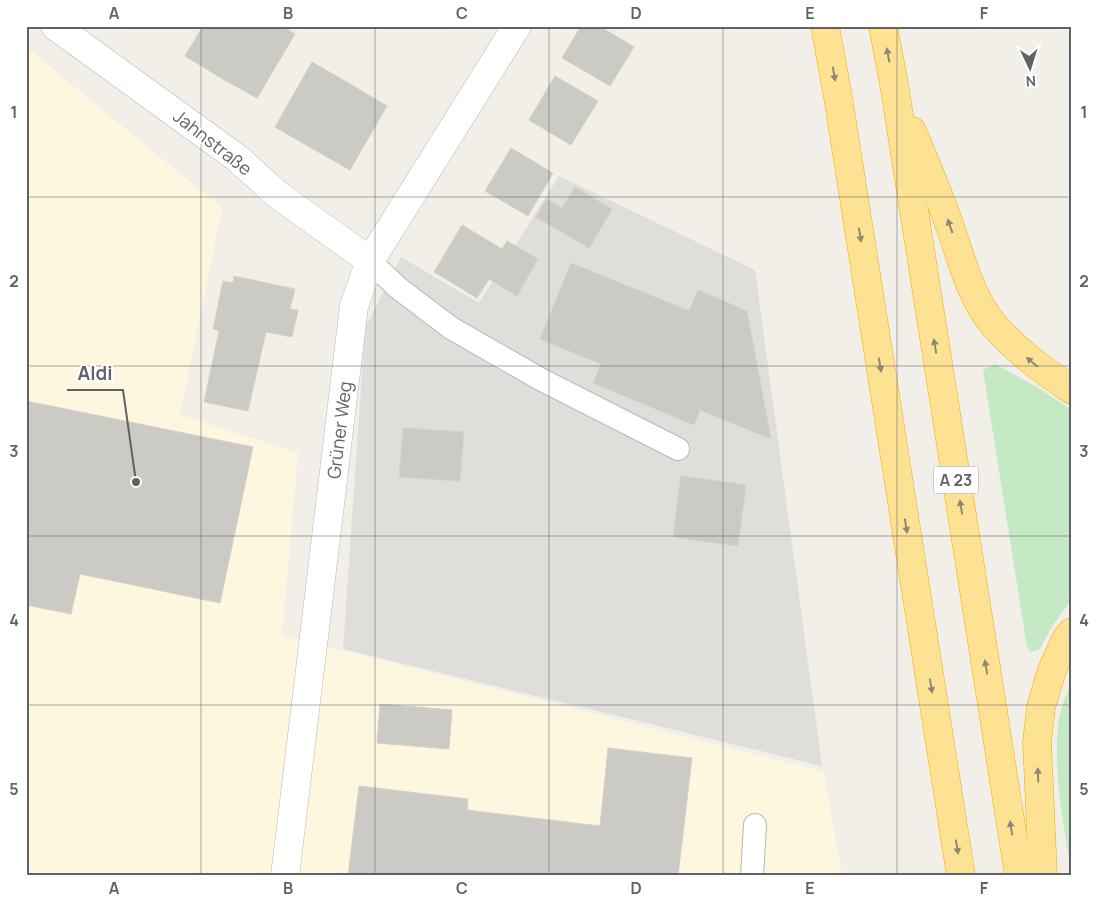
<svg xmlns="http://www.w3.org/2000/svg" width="1098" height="902" font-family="Manrope,sans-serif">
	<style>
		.commercial { fill: #fef7e0 }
		.industrial { fill: #e0deda }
		.green { fill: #c5e8c5 }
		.building { fill: #cccac5; stroke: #d6d1c6 }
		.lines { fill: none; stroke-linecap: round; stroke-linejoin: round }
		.lane-casing { stroke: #b5b8bc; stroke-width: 24 }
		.street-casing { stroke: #b5b8bc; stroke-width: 29 }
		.highway-casing { stroke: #f9ab00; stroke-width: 29 }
		.lane { stroke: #fff; stroke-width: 22 }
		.street { stroke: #fff; stroke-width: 28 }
		.highway { stroke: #fde293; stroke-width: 28 }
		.oneway { fill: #8e8975 }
		.grid { fill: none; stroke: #5f6368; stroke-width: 1; stroke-opacity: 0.55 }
		.labels { text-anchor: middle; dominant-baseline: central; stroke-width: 4; stroke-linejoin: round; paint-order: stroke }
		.shield { fill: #fff; stroke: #8f9295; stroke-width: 1 }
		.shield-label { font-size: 16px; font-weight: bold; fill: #5f6368 }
		.street-label { font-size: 18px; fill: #5f6368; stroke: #fff }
		.leader { fill: none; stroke: #5f6368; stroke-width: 2 }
		.callout-dot { fill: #5f6368; stroke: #fff; stroke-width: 2 }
		.callout-label { font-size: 19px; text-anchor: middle; font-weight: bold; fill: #5f6368; stroke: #fff; stroke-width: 4; stroke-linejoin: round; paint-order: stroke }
		.neatline { fill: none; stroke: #5f6368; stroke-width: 2 }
		.grid-label { font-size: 16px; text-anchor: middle; font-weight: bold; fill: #5f6368 }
	</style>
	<rect width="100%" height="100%" fill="#f1efe8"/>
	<path class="commercial" d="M26 47 222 208 180 415 298 453 282 635 824 772 842 876H26Z"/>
	<path class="industrial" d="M559 176 755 270 822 766 343 649 365 328 401 257 479 303Z"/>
	<g class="green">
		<path d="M995 364 1037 387 1072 410V599L1053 625 1039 650 1031 652 1027 647 983 370Z"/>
		<path d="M1072 679V876C1064 828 1052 767 1059 719 1061 706 1068 692 1072 679Z"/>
	</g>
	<g class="building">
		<path d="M203 26H252L221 78 185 56Z"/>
		<path d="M252 26H282L295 34 257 98 221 78Z"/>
		<path d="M581 26H599L634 47 610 86 562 58Z"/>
		<path d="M312 62 350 84 313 149 275 127Z"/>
		<path d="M555 76 598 101 571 145 529 120Z"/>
		<path d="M350 84 387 106 350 170 313 149Z"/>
		<path d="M511 148 553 173 528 216 485 191Z"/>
		<path d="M575 187 612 209 589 248 536 217 546 199 562 208Z"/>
		<path d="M462 225 502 249 507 241 538 259 517 296 489 279 477 298 434 272Z"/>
		<path d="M571 263 689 311 698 290 747 311 771 439 700 410 694 425 593 383 601 364 540 339Z"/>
		<path d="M234 276 295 289 290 309 298 310 292 337 266 332 248 411 204 402 219 331 213 329 223 281 233 283Z"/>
		<path d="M26 401 253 447 220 603 80 574 71 614 26 605Z"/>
		<path d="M403 428 464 432 460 481 399 477Z"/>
		<path d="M681 476 746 485 738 546 673 537Z"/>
		<path d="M380 704 452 710 449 749 377 743Z"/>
		<path d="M608 748 692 758 678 876H348L359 786 468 799 467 810 600 826Z"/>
	</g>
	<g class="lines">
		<defs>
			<g id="lane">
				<path d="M370 261 397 287 451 328 542 380 678 449"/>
				<path d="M752 876 755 825"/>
			</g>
			<g id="street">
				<path d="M55 26 237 158 278 195 370 261"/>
				<path d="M285 876 354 306 370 261 517 26"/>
			</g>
			<g id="highway">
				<path d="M825 26 838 97 961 876"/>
				<path d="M883 26 894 84 1019 876"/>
				<path d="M912 131C925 162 939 194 950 227 961 258 971 298 993 324 1016 351 1044 371 1072 390"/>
				<path d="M1043 876 1037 742 1041 707 1052 670 1066 639 1072 632"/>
			</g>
		</defs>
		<use href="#lane" class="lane-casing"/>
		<use href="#street" class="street-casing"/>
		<use href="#highway" class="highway-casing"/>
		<use href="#lane" class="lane"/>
		<use href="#street" class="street"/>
		<use href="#highway" class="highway"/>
	</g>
	<defs><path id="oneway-solid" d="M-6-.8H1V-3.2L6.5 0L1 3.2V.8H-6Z" transform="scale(1.25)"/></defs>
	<g class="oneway">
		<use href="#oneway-solid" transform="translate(888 55) rotate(-101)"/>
		<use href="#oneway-solid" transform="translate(834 74) rotate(80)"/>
		<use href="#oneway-solid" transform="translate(950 226) rotate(-109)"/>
		<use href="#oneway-solid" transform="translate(860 235) rotate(81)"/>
		<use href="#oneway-solid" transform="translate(935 346) rotate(-99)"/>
		<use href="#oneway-solid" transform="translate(1032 362) rotate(-140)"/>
		<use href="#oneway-solid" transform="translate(880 365) rotate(81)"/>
		<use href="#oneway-solid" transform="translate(961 507) rotate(-99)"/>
		<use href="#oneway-solid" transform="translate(906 526) rotate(81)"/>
		<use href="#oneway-solid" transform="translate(986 667) rotate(-99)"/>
		<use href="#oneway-solid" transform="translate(931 686) rotate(81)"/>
		<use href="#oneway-solid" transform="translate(1038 775) rotate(-92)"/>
		<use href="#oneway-solid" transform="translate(1011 828) rotate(-99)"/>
		<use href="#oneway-solid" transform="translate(957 847) rotate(81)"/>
	</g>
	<path class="grid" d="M201 26V876M375 26V876M549 26V876M723 26V876M897 26V876M26 197H1072M26 366H1072M26 536H1072M26 705H1072"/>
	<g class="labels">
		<rect class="shield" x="933.5" y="466.5" width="45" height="27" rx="4"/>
		<g class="shield-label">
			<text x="956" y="480">A 23</text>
		</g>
		<g class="street-label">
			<text transform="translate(213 142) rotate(38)">Jahnstraße</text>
			<text transform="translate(339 430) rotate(-83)">Grüner Weg</text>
		</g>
	</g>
	<path class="leader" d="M136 482L123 390H67"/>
	<circle class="callout-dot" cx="136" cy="482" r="5"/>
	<g class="callout-label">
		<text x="95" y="380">Aldi</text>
	</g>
	<rect width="1098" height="902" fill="none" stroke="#ffffff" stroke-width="55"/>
	<g transform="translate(1030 68) rotate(176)" stroke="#ffffff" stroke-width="4" paint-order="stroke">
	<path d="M0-4L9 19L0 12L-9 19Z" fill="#5f6368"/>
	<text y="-8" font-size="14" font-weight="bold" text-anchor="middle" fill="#5f6368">N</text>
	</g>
	<rect x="28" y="28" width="1042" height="846" class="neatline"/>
	<g class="grid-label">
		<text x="114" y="19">A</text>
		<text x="288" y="19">B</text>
		<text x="462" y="19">C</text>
		<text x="636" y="19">D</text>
		<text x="810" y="19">E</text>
		<text x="984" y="19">F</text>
		<text x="14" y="118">1</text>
		<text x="1084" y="118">1</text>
		<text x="14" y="287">2</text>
		<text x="1084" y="287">2</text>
		<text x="14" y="457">3</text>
		<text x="1084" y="457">3</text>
		<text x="14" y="626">4</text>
		<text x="1084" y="626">4</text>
		<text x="14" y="795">5</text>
		<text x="1084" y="795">5</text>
		<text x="114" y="894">A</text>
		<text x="288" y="894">B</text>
		<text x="462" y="894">C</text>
		<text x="636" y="894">D</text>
		<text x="810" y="894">E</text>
		<text x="984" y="894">F</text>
	</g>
</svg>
